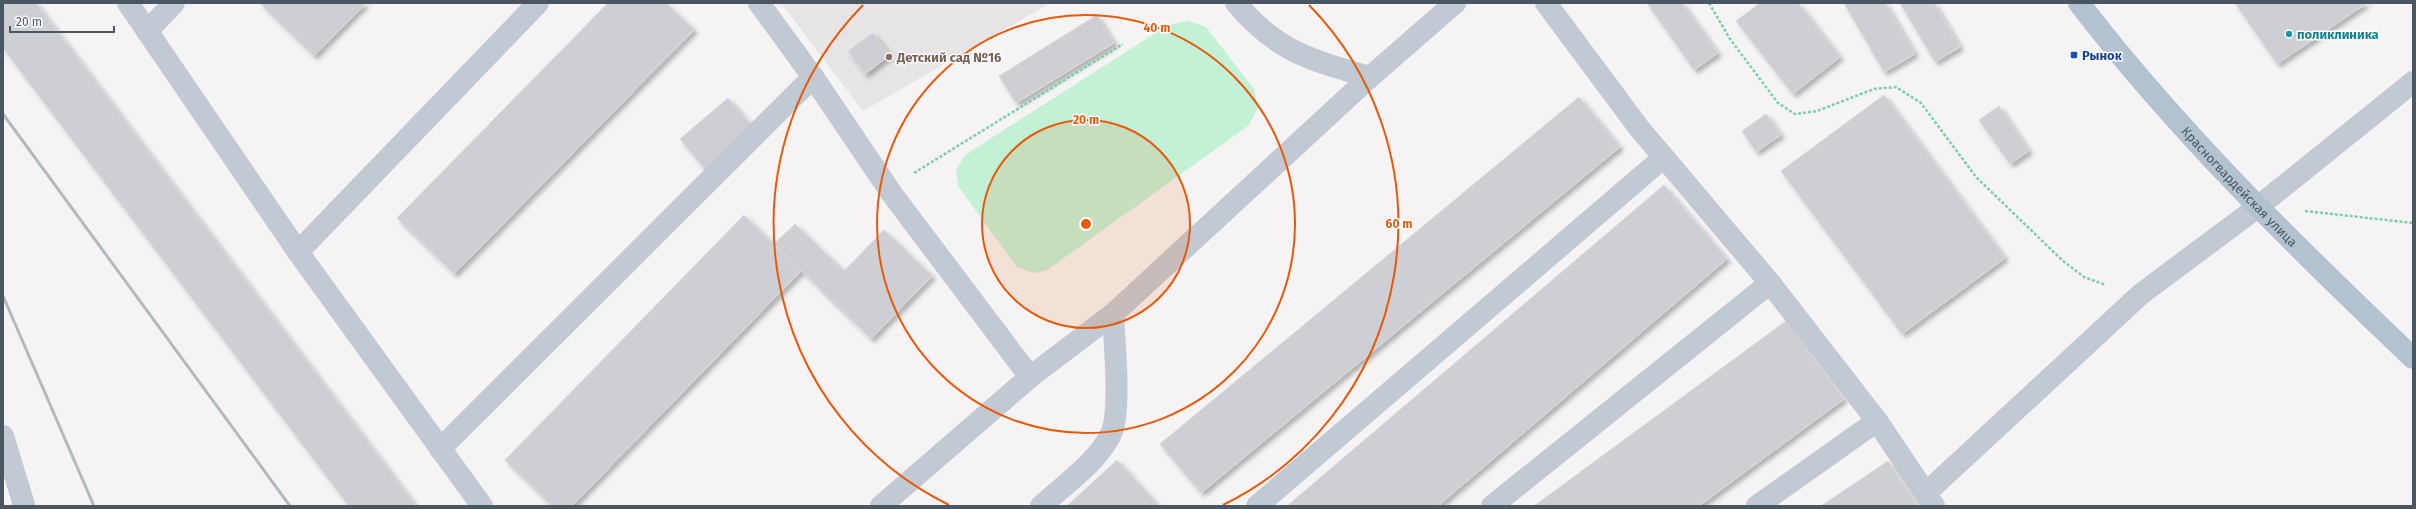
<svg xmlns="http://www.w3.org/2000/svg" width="2416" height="509" font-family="'Fira Sans',sans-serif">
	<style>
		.education { fill: #e6e4e5 }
		.green { fill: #c3f1d5 }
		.building { fill: #cdcfd5; stroke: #d7d9de; filter: url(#shadow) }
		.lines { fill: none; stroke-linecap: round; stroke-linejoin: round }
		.path { stroke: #7ad0a6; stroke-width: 2.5; stroke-dasharray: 3 2; stroke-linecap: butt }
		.minor { stroke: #c1cad2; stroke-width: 22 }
		.major { stroke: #b3c2d1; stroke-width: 22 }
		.rail { stroke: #b5b8bd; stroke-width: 3 }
		.ring { fill: none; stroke: #e8590c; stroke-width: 2 }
		.culture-dot { fill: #0f9aa8; stroke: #fff; stroke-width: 1.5 }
		.transit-dot { fill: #1a4fb4; stroke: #fff; stroke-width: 1.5 }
		.education-dot { fill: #8d6e63; stroke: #fff; stroke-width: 1.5 }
		.labels { text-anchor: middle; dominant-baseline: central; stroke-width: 3; stroke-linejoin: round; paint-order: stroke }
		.culture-label { font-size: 13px; font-weight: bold; fill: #0d838f; stroke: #fff; text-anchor: start }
		.transit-label { font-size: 13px; font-weight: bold; fill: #164399; stroke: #fff; text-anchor: start }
		.education-label { font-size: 13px; font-weight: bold; fill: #785e54; stroke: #fff; text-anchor: start }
		.street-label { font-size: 13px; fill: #4a5661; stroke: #fff }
		.centre { fill: #e8590c; stroke: #fff; stroke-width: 2 }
		.ring-label { font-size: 12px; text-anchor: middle; font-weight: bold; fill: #e8590c; stroke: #fff; stroke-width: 3; stroke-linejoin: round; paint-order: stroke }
	</style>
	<defs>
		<filter id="shadow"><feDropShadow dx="3.5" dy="3.5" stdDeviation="2" flood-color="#0004"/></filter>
	</defs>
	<rect width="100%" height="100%" fill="#f5f3f3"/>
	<path class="education" d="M781 3H1050L863 111Z"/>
	<path class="green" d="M1189 21 1206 27 1254 89 1258 108 1248 126 1047 270 1034 273 1017 267 958 186 956 170 965 155 1168 25Z"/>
	<g class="building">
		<path d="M3 3H36L416 506H349L3 48Z"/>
		<path d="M260 3H366L314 56Z"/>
		<path d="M608 3H666L694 30 454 274 397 218Z"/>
		<path d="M1647 3H1682L1718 53 1694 70Z"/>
		<path d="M1760 3H1798L1840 57 1793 94 1736 21Z"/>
		<path d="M1844 3H1885L1915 54 1884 72Z"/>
		<path d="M1900 3H1934L1960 47 1935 62Z"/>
		<path d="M2235 3H2367L2277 64Z"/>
		<path d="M1097 15 1114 43 1016 103 999 76Z"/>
		<path d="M873 33 890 55 865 74 848 51Z"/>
		<path d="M1884 95 2005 258 1902 334 1781 171Z"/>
		<path d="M1579 97 1620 147 1201 493 1160 444Z"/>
		<path d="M728 98 754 128 705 169 680 139Z"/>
		<path d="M1999 106 2029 151 2010 164 1979 120Z"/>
		<path d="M1766 114 1781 135 1756 152 1742 131Z"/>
		<path d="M1664 185 1727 259 1438 506H1287Z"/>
		<path d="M744 215 801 271 572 506H552L505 460Z"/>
		<path d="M795 224 844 271 884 230 932 276 871 339 774 244Z"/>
		<path d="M1786 321 1844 399 1699 506H1534Z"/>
		<path d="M1117 460 1159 506H1067Z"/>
		<path d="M1888 461 1918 506H1821Z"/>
	</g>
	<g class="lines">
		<g class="path">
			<path d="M1709 3 1730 39 1778 103 1795 114 1817 111 1874 89 1896 87 1921 103 1976 177 2063 261 2084 277 2106 285"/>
			<path d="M914 173 1123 44"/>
			<path d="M2305 211 2413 223"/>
		</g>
		<g class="minor">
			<path d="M128 3 298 252 482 506"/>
			<path d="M759 3 813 77 892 194 1030 377"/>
			<path d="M1236 3C1277 52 1311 60 1370 77"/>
			<path d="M1546 3 1639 128 1770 283 1877 421 1934 506"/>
			<path d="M147 31 174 3"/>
			<path d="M298 252 538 3"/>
			<path d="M3 436 24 505"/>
			<path d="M440 449 813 77"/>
			<path d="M1926 493 2141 294 2259 206 2413 82"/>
			<path d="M881 506 1030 377 1113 314 1370 77 1455 3"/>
			<path d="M1041 506C1064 485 1095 464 1110 436 1122 415 1114 340 1113 314"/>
			<path d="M1257 506 1663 158"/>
			<path d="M1492 506 1770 283"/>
			<path d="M1757 506 1877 421"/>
		</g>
		<path class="major" id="s1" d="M2079 3C2178 132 2296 247 2413 358"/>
		<g class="rail">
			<path d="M3 114 290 506"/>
			<path d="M3 296 94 506"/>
		</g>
	</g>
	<circle cx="1086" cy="224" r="104" fill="#e8590c" fill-opacity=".12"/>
	<g class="ring">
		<circle cx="1086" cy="224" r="104"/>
		<circle cx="1086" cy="224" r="209"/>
		<path d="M949 505A313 313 0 0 1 863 5M1309 5A313 313 0 0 1 1223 505"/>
	</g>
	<circle class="culture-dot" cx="2289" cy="34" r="4"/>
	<rect class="transit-dot" x="2070" y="51" width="8" height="8" rx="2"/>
	<circle class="education-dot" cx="889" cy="57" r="4"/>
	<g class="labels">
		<g class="culture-label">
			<text x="2297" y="34">поликлиника</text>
		</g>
		<g class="transit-label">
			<text x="2082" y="55">Рынок</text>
		</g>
		<g class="education-label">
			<text x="897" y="57">Детский сад №16</text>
		</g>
		<g class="street-label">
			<text stroke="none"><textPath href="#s1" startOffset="244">Красногвардейская улица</textPath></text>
		</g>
	</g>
	<circle cx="1086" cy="224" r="6" class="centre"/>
	<g class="ring-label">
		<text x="1157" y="32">40 m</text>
		<text x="1086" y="124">20 m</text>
		<text x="1399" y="228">60 m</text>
	</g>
	<rect width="2416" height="509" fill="none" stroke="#4a5661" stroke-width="8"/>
	<path d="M10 26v6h104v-6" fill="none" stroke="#4a5661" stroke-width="2"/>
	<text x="16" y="26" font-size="12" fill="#4a5661" stroke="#ffffff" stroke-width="3" paint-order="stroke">20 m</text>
</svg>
